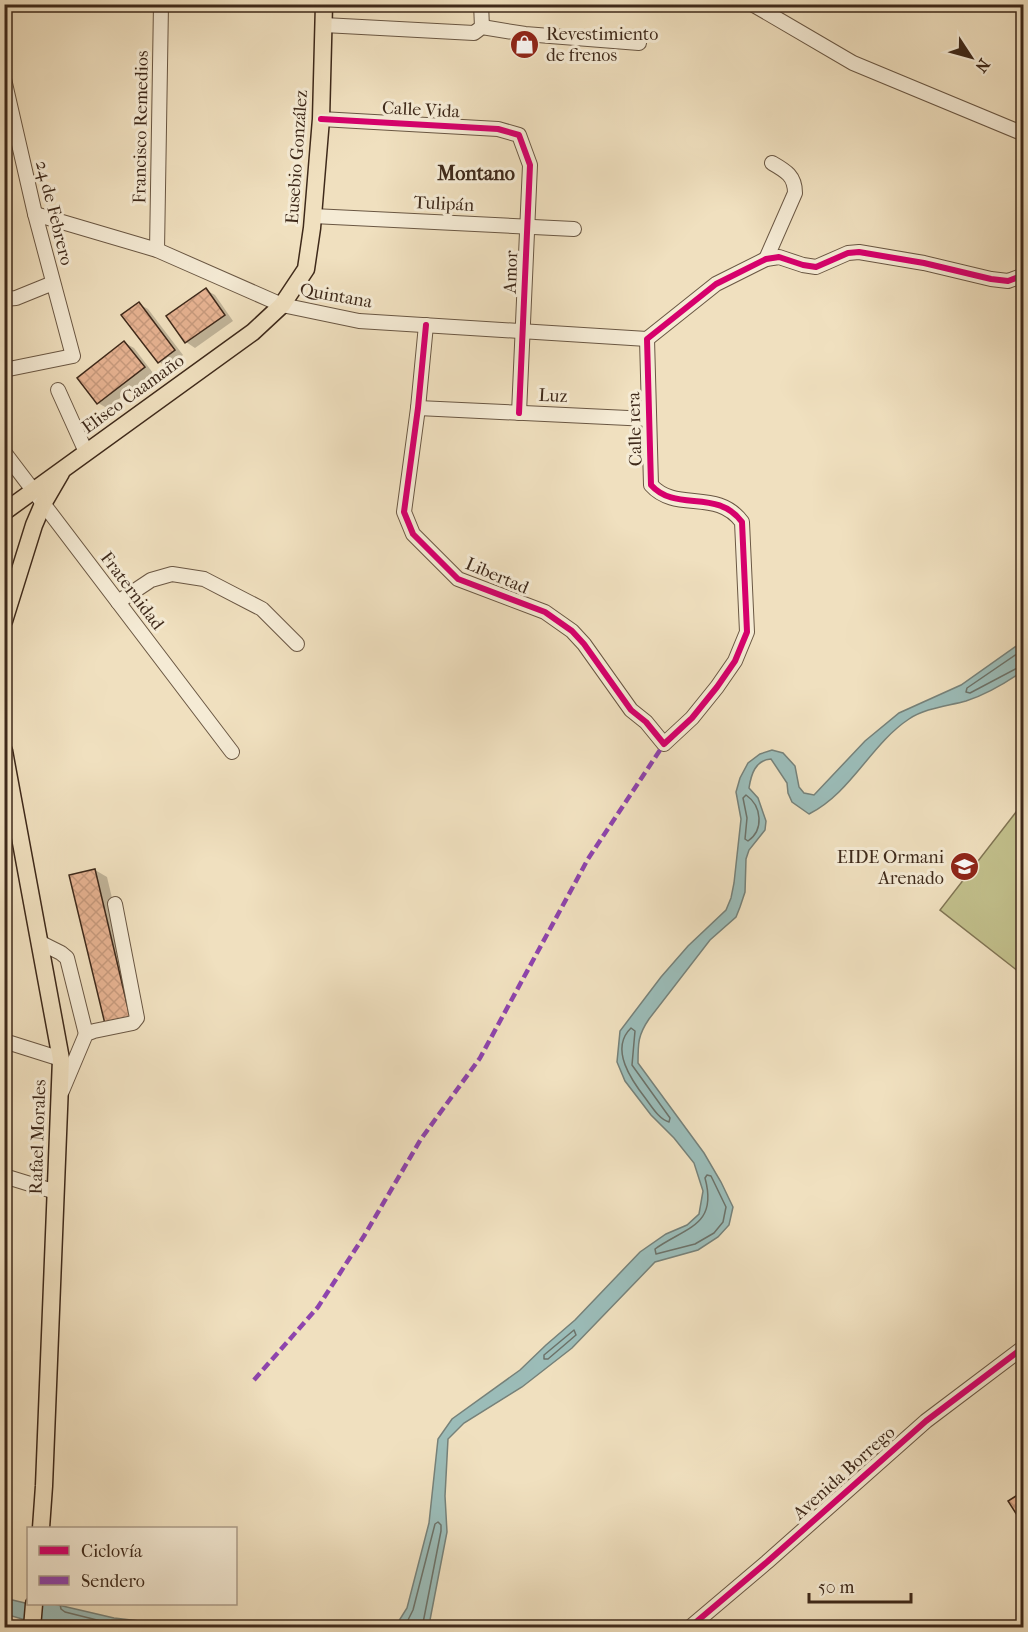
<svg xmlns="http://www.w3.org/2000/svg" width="1028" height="1632" font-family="'IM FELL French Canon',serif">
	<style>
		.park { fill: #c2c08c; stroke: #807453; stroke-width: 1.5 }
		.water { fill: #9bbcb8; stroke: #768179; stroke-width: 1.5 }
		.shadow { fill: #0003 }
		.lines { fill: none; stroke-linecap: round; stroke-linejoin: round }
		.shore { stroke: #6c7269; stroke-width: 1.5 }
		.building { fill: url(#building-cross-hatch); stroke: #3e291a; stroke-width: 1.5 }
		.minor-casing { stroke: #6a5743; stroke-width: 16 }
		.major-casing { stroke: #3e291a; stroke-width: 19 }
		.minor { stroke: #f5ebd5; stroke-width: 14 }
		.major { stroke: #f0e0bf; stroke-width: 16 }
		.quiet { stroke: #8e44ad; stroke-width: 4.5; stroke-dasharray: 9 4.5; stroke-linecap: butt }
		.cycleway-casing { stroke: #f5ebd5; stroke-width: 10 }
		.cycleway { stroke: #d6006c; stroke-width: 6 }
		.labels { text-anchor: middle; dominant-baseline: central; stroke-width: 6; stroke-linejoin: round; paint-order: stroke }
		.poi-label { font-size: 18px; fill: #3e291a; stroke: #f5ebd5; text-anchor: start }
		.street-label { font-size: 18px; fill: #3e291a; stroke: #f5ebd5 }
		.neighbourhood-label { font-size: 20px; font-weight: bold; fill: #3e291a; stroke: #f5ebd5 }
	</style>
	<defs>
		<pattern id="building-cross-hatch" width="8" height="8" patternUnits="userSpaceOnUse" patternTransform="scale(1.5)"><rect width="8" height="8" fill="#e6b291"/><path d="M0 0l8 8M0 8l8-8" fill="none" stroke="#c6997c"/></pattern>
	</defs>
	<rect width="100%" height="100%" fill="#f0e0bf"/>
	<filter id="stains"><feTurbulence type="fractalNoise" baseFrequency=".00333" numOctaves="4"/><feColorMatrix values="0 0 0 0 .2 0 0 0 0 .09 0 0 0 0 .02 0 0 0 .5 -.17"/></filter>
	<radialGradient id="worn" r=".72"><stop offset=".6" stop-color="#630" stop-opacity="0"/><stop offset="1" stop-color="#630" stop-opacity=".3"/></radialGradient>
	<path class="park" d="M1023 803V975L940 910Z"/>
	<g class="water">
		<path d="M1023 642V671C1007 682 985 695 966 701 948 706 925 708 909 719 871 744 851 793 809 814L792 802 788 793 787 783 771 759C755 760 751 775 749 788L758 798 766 821 765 830 749 850 746 859 745 892 740 907 736 917 710 940 649 1019C638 1035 638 1043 638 1063L704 1153 721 1182 733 1207 729 1225 718 1237 698 1250 655 1262 572 1348 522 1387 464 1423 448 1439 445 1496 447 1532 430 1620 427 1627H395L407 1608 429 1523 438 1439 452 1419 520 1370 546 1345 575 1320 640 1252 666 1234 687 1225 699 1214 703 1191 694 1163 674 1138 651 1115 625 1081 617 1062 620 1031 661 977 688 946 726 910 731 898 734 883 741 819 736 792 740 778 748 763 760 754 772 750 783 753 795 766 799 787 804 793 814 795 865 741 899 713 961 685 1015 647Z"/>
		<path d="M4 1598 25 1603 54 1604 114 1618 191 1627H49L5 1614Z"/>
	</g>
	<g class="shadow">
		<path d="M206 290 215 295 233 321 195 348 186 342Z"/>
		<path d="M139 304 148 309 183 355 168 367 159 362Z"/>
		<path d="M125 343 134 348 153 373 107 408 98 403Z"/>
		<path d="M95 870 107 877 142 1024 118 1030Z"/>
	</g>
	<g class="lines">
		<g class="shore">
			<path d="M1024 649 967 688 966 692 970 693 1019 667 1024 666"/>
			<path d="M746 795C762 806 764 830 748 841L745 839 747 818 743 798Z"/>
			<path d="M631 1028 635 1031 632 1065 670 1118 669 1122C659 1119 652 1107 646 1099 632 1081 609 1049 631 1028Z"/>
			<path d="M707 1175 711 1176 726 1207 723 1222 714 1233 695 1244 656 1254 655 1249C686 1227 718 1226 705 1178Z"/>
			<path d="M574 1330 576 1335 548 1359H544V1355Z"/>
			<path d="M60 1604 61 1609 65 1612 113 1624 140 1628"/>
			<path d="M404 1628 413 1610 435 1524 438 1522 441 1525V1531L422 1628"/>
		</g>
	</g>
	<g class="building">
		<path d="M206 288 225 315 185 343 166 316Z"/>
		<path d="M139 302 175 350 158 363 121 315Z"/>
		<path d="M124 341 145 367 97 404 77 378Z"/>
		<path d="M95 869 130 1017 105 1024 69 875Z"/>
		<path d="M1024 1491V1522L1022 1523 1008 1501Z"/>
	</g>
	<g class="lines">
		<defs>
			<g id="minor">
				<path d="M481 4 482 27"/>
				<path d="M752 4 853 63 1024 134"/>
				<path d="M324 25 474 33 482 27 525 34 639 43"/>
				<path d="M4 79 35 214 73 356 4 370"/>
				<path d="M321 119 498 129 519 135 530 165 519 413"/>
				<path d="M35 214 157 250 282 305 359 321 647 339"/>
				<path d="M313 216 574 229"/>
				<path d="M157 250 161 4"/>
				<path d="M766 259 795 193C795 176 786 171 772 163"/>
				<path d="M4 299 16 298 53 283"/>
				<path d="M426 325 418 408 404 512 413 534 458 579 545 612 572 631 584 644 631 710 646 722 664 744 692 718 717 687 735 661 747 632 742 522C717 488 676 513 651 485L647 339"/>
				<path d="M647 339 716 284 766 259 779 257 803 265 816 267 848 253 859 252 924 263 991 279 1008 281 1024 275"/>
				<path d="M58 390 86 452"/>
				<path d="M418 408 649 419"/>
				<path d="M4 452 232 752"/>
				<path d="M118 602 151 580 172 574 204 579 262 609 297 644"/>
				<path d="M39 942 61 953 67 958 86 1034"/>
				<path d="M4 1041 61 1059"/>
				<path d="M62 1091 86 1034 94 1031 133 1023 137 1018 115 904"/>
				<path d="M4 1176 56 1192"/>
				<path d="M689 1628 767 1562 926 1421 1024 1347"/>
			</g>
			<g id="major">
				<path d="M4 512 253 332 282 305 306 269 312 228 321 119 324 4"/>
				<path d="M4 621 34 525 43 504 61 473"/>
				<path d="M4 751 61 1059 44 1486 41 1528"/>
				<path d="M32 1628 34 1604"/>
			</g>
		</defs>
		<use href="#minor" class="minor-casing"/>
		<use href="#major" class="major-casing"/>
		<use href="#minor" class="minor"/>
		<use href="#major" class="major"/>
		<path class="quiet" d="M254 1380 318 1307 364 1236 421 1139 480 1058 588 859 664 744"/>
		<defs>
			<g id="cycleway">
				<path d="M321 119 498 129 519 135 530 165 519 413"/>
				<path d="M426 325 418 408 404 512 413 534 458 579 545 612 572 631 584 644 631 710 646 722 664 744 692 718 717 687 735 661 747 632 742 522C717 488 676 513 651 485L647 339 716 284 766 259 779 257 803 265 816 267 848 253 859 252 924 263 991 279 1008 281 1024 275"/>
				<path d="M689 1628 767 1562 926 1421 1024 1347"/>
			</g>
		</defs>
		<use href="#cycleway" class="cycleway-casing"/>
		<use href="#cycleway" class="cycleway"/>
	</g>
	<defs>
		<symbol id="shop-disc" viewBox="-11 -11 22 22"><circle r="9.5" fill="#8f2418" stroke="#f5ebd5"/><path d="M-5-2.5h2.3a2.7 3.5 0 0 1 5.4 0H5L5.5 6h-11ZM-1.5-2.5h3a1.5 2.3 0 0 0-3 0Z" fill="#fff"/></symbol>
		<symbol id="school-disc" viewBox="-11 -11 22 22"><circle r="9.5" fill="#8f2418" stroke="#f5ebd5"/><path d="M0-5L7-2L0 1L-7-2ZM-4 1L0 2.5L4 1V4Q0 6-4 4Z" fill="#fff"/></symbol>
	</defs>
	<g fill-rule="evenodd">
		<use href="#shop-disc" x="508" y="28" width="33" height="33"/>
		<use href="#school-disc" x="948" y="850" width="33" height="33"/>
	</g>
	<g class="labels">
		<g class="poi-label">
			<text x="546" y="34">Revestimiento<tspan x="546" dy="21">de frenos</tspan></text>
			<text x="944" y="857" text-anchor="end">EIDE Ormani<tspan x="944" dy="21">Arenado</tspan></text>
		</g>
		<g class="street-label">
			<text transform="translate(421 110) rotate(3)">Calle Vida</text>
			<text transform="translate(141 127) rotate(-89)">Francisco Remedios</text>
			<text transform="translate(297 157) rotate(-86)">Eusebio González</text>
			<text transform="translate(444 204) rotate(3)">Tulipán</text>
			<text transform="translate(54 213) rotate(76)">24 de Febrero</text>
			<text transform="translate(511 272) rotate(-88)">Amor</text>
			<text transform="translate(336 296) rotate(10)">Quintana</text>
			<text transform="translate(133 394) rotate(-36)">Eliseo Caamaño</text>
			<text transform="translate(553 396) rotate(3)">Luz</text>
			<text transform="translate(635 429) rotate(-92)">Calle 1era</text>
			<text transform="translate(497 576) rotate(23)">Libertad</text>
			<text transform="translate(132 591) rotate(53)">Fraternidad</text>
			<text transform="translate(38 1137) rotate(-88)">Rafael Morales</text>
			<text transform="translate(844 1473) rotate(-42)">Avenida Borrego</text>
		</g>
		<g class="neighbourhood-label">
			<text x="476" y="173">Montano</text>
		</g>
	</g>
	<rect width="1028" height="1632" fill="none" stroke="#f0e0bf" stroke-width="24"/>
	<rect x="6" y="6" width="1016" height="1620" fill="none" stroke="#3e291a" stroke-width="3"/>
	<rect x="12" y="12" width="1004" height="1608" fill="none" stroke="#3e291a" stroke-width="1.5"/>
	<rect x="27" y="1527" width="210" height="78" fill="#f5ebd5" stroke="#ac9d8a" stroke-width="1.5"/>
	<rect x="39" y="1546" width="30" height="9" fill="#d6006c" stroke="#ac9d8a" stroke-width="1.5"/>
	<text x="81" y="1557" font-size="18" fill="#3e291a">Ciclovía</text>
	<rect x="39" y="1576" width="30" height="9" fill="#8e44ad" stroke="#ac9d8a" stroke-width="1.5"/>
	<text x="81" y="1587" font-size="18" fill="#3e291a">Sendero</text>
	<g transform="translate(971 57) rotate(126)" stroke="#f5ebd5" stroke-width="4.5" paint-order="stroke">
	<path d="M0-4.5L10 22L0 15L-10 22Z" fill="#3e291a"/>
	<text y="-9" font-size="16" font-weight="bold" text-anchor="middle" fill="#3e291a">N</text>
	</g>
	<path d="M809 1593v9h102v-9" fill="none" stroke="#3e291a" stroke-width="3"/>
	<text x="818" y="1593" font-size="18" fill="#3e291a" stroke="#f5ebd5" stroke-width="4.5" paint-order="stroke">50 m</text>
	<rect width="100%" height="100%" filter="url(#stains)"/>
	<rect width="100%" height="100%" fill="url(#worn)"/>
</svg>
